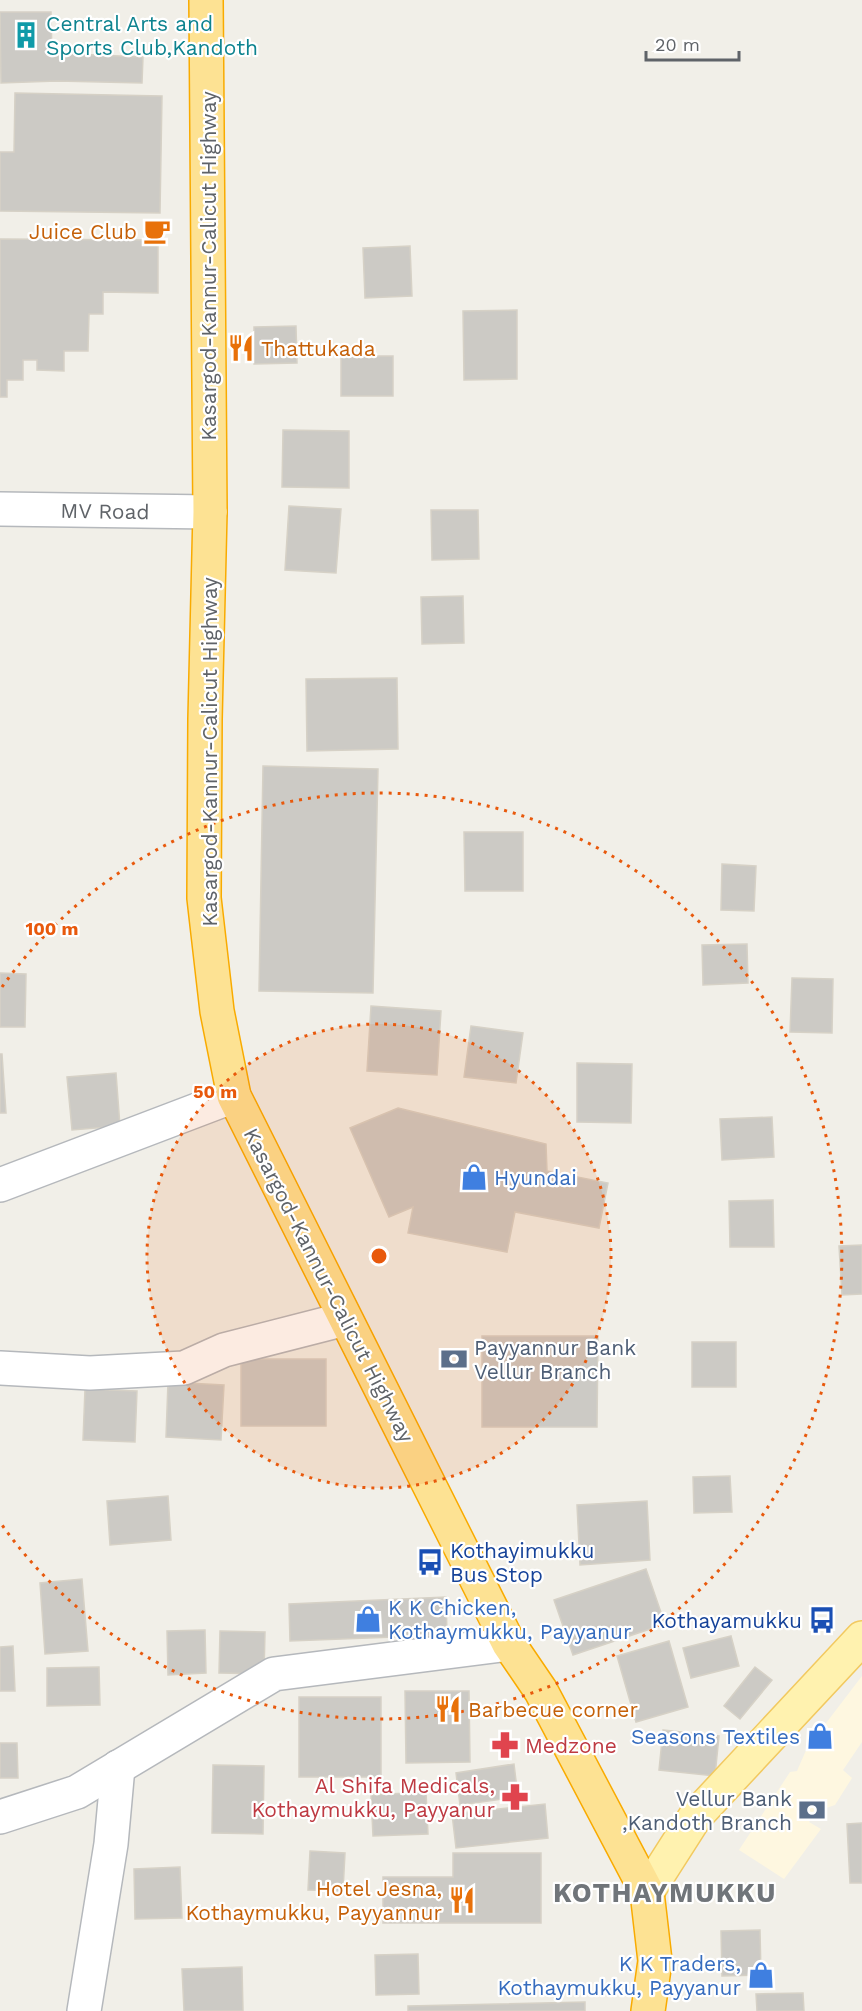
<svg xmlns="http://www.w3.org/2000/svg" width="862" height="2011" font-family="'Work Sans',sans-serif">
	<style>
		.commercial { fill: #fef7e0 }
		.building { fill: #cccac5; stroke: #d6d1c6; stroke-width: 1.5 }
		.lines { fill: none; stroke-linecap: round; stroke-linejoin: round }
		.minor-casing { stroke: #b5b8bc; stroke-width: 36 }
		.major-casing { stroke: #f2c960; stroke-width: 36 }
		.highway-casing { stroke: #f9ab00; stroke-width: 36 }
		.minor { stroke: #fff; stroke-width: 33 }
		.major { stroke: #fff2af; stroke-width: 33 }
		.highway { stroke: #fde293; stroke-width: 33 }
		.ring { fill: none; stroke: #e8590c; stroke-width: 3; stroke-dasharray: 3 6 }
		.labels { text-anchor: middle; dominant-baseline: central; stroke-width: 4.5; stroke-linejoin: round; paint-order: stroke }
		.culture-label { font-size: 21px; fill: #0d838f; stroke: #fff; text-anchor: start }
		.food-label { font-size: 21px; fill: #c56008; stroke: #fff; text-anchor: end }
		.street-label { font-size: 21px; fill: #5f6368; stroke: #fff }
		.shop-label { font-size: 21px; fill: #366cbe; stroke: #fff; text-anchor: start }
		.service-label { font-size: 21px; fill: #4e5e75; stroke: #fff; text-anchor: start }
		.transit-label { font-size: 21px; fill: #164399; stroke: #fff; text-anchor: start }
		.health-label { font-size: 21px; fill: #be3a42; stroke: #fff; text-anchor: start }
		.district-label { font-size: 27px; font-weight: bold; letter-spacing: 1.5px; fill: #70757a; stroke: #fff }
		.centre { fill: #e8590c; stroke: #fff; stroke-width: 3 }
		.ring-label { font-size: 18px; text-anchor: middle; font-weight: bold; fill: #e8590c; stroke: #fff; stroke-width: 4.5; stroke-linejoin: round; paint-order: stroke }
	</style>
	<rect width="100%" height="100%" fill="#f1efe8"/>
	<path class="commercial" d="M862 1676V1742L843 1770 852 1778 835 1805 815 1812 809 1822 821 1829 784 1879 739 1850 790 1772 797 1771 807 1748Z"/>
	<g class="building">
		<path d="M0 12H51L52 56 73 54 143 57 142 83 57 81 1 83Z"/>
		<path d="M15 93 162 96 160 213 0 211V152H14Z"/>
		<path d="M0 239 158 240V293L103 292V314H89L88 351H64V371L37 370V360H23V380H7V397H0Z"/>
		<path d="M410 246 412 296 365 298 363 248Z"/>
		<path d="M517 310V379L464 380 463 311Z"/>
		<path d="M296 326 297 363 254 364V327Z"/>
		<rect x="341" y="356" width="52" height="40"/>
		<path d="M283 430 349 431V488L282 487Z"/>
		<path d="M289 506 341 509 336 573 285 570Z"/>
		<path d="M431 510H478L479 559 432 560Z"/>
		<path d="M463 596 464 643 422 644 421 597Z"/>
		<path d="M397 678 398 749 307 751 306 679Z"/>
		<path d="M263 766 378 769 373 993 259 991Z"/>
		<path d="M464 832H523V891H465Z"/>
		<path d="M722 864 756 866 754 911 721 910Z"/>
		<path d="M747 944 748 983 703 985 702 945Z"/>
		<path d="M0 973 26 974 25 1027H0Z"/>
		<path d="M792 978 833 979 832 1033 790 1032Z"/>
		<path d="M371 1006 441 1011 437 1075 367 1071Z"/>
		<path d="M471 1026 523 1033 516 1083 464 1077Z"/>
		<path d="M0 1054H2L6 1113H0Z"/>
		<path d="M577 1063 632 1064 631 1123 577 1122Z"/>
		<path d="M116 1073 120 1126 72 1130 67 1077Z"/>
		<path d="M398 1108 546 1144 547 1171 608 1183 599 1228 515 1212 507 1252 408 1233 413 1207 389 1217 350 1128Z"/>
		<path d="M772 1117 774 1157 722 1160 720 1119Z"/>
		<path d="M773 1200 774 1247H730L729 1201Z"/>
		<path d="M862 1245V1294L842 1295 839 1246Z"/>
		<path d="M482 1336H598L597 1427H482Z"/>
		<rect x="692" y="1342" width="44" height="45"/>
		<rect x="241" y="1359" width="85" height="67"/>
		<path d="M168 1382 224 1385 221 1440 166 1437Z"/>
		<path d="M85 1389 137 1391 135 1442 83 1440Z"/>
		<path d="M730 1476 732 1512 694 1513 693 1477Z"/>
		<path d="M168 1496 171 1540 110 1545 107 1501Z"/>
		<path d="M647 1501 650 1560 580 1565 577 1505Z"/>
		<path d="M646 1569 665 1624 573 1655 554 1600Z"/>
		<path d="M82 1579 88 1651 45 1654 40 1583Z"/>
		<path d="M446 1597 447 1635 290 1641 289 1604Z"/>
		<path d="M205 1630 206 1673 168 1675 167 1631Z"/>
		<path d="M220 1631 265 1632 264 1674 219 1673Z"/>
		<path d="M731 1636 739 1666 691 1678 683 1648Z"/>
		<path d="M669 1641 688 1707 636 1722 617 1656Z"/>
		<path d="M13 1646 15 1691H0V1647Z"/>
		<path d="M99 1667 100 1705 47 1706V1668Z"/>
		<path d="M755 1667 772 1680 740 1719 724 1706Z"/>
		<path d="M405 1691H469L470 1762 406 1763Z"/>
		<rect x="299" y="1697" width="82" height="80"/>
		<path d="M663 1730 719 1736 715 1776 659 1770Z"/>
		<path d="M0 1743H17L18 1778H0Z"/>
		<path d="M514 1764 518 1797 460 1805 456 1773Z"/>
		<path d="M213 1765 264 1766 263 1834 212 1833Z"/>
		<path d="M426 1792 428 1834 373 1836 371 1795Z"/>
		<path d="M545 1804 548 1838 456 1848 452 1814Z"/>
		<path d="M862 1823V1883H850L847 1824Z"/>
		<path d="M310 1851 345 1853 343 1891 308 1890Z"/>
		<path d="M453 1853H541V1923H383V1877H453Z"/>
		<path d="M180 1867 182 1918 135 1919 134 1869Z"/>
		<path d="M760 1930 761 1975 722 1976 721 1931Z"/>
		<path d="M418 1954 419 1994 376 1995 375 1955Z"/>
		<path d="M242 1967 243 2011H184L182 1969Z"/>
		<path d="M803 1993 804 2011H757L756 1994Z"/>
		<path d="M585 2002V2011H408V2006Z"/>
	</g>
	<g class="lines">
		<defs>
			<g id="minor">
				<path d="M0 509 210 512"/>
				<path d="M0 1185 234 1096"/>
				<path d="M0 1368 90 1373 184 1368 224 1350 345 1319"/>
				<path d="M0 1817 77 1792 274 1674 509 1644"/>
				<path d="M84 2011 111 1844 118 1767"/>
			</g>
			<path id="major" d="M647 1892 695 1817 862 1638"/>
			<path id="highway" d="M206 0 210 512 205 719 204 898 217 1011 234 1096 509 1644 541 1691 647 1892 655 1961 648 2011"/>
		</defs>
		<use href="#minor" class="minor-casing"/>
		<use href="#major" class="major-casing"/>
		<use href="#highway" class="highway-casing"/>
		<use href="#minor" class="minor"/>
		<use href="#major" class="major"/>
		<use href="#highway" class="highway"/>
	</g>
	<circle cx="379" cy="1256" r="232" fill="#e8590c" fill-opacity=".12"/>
	<g class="ring">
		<circle cx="379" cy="1256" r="232"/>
		<path d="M2 987A463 463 0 1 1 2 1525"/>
	</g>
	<defs>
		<symbol id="building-bare" viewBox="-9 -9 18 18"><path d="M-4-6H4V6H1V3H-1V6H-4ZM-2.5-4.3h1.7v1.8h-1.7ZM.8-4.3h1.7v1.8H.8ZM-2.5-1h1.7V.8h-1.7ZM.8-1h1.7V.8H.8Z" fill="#0f9aa8" stroke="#fff" stroke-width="2.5" paint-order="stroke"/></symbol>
		<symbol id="cafe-bare" viewBox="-9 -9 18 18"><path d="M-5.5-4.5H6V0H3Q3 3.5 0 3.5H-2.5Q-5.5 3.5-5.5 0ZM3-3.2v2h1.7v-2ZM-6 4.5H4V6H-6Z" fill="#e8710a" stroke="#fff" stroke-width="2.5" paint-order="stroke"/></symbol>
		<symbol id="restaurant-bare" viewBox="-9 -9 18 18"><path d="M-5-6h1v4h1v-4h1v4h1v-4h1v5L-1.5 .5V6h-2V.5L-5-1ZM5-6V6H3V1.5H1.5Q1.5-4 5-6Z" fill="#e8710a" stroke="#fff" stroke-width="2.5" paint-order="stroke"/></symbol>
		<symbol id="shop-bare" viewBox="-9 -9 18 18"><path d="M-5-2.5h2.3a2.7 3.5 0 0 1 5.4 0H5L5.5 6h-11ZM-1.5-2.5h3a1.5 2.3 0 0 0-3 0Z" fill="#3f7fe0" stroke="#fff" stroke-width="2.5" paint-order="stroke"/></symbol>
		<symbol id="bank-bare" viewBox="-9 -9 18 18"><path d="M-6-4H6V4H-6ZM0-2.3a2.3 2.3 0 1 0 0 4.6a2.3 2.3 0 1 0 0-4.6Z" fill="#5c6f8a" stroke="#fff" stroke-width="2.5" paint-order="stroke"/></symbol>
		<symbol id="bus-bare" viewBox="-9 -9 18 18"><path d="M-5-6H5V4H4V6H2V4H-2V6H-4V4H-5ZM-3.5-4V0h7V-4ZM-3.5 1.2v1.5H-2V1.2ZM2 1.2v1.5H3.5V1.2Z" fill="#1a4fb4" stroke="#fff" stroke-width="2.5" paint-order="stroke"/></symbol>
		<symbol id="pharmacy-bare" viewBox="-9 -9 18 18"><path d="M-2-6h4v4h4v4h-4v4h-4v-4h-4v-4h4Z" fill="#e0444e" stroke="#fff" stroke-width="2.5" paint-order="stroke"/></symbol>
	</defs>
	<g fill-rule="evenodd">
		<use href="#building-bare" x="7" y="16" width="38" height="38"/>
		<use href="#cafe-bare" x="138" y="212" width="38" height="38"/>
		<use href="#restaurant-bare" x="222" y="329" width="38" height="38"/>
		<use href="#shop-bare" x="455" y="1158" width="38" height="38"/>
		<use href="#bank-bare" x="435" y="1340" width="38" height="38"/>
		<use href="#bus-bare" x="411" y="1543" width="38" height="38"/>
		<use href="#shop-bare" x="349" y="1600" width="38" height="38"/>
		<use href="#bus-bare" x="803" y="1601" width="38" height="38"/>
		<use href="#restaurant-bare" x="429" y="1690" width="38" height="38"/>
		<use href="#shop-bare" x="801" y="1717" width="38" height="38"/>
		<use href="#pharmacy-bare" x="486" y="1726" width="38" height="38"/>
		<use href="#pharmacy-bare" x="496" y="1778" width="38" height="38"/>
		<use href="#bank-bare" x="793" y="1791" width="38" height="38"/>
		<use href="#restaurant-bare" x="443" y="1881" width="38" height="38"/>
		<use href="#shop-bare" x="742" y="1956" width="38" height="38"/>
	</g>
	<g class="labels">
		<g class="culture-label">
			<text x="46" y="23">Central Arts and<tspan x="46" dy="24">Sports Club,Kandoth</tspan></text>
		</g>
		<g class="food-label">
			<text x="137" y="231">Juice Club</text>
			<text x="261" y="348" text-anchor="start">Thattukada</text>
			<text x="468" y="1709" text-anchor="start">Barbecue corner</text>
			<text x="442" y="1888">Hotel Jesna,<tspan x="442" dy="24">Kothaymukku, Payyannur</tspan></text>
		</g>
		<g class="street-label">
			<text transform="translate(208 266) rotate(-90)">Kasargod-Kannur-Calicut Highway</text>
			<text transform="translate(105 511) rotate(1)">MV Road</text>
			<text transform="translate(209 752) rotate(-90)">Kasargod-Kannur-Calicut Highway</text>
			<text transform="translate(329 1285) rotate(63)">Kasargod-Kannur-Calicut Highway</text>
		</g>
		<g class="shop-label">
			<text x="494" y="1177">Hyundai</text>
			<text x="388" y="1607">K K Chicken,<tspan x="388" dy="24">Kothaymukku, Payyanur</tspan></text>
			<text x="800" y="1736" text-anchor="end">Seasons Textiles</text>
			<text x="741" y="1963" text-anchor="end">K K Traders,<tspan x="741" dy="24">Kothaymukku, Payyanur</tspan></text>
		</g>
		<g class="service-label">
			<text x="474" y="1347">Payyannur Bank<tspan x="474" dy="24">Vellur Branch</tspan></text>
			<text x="792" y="1798" text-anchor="end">Vellur Bank<tspan x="792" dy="24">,Kandoth Branch</tspan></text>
		</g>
		<g class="transit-label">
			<text x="450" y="1550">Kothayimukku<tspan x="450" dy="24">Bus Stop</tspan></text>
			<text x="802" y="1620" text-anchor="end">Kothayamukku</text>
		</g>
		<g class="health-label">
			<text x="525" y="1745">Medzone</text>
			<text x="495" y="1785" text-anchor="end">Al Shifa Medicals,<tspan x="495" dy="24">Kothaymukku, Payyanur</tspan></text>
		</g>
		<g class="district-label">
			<text x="665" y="1893">KOTHAYMUKKU</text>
		</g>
	</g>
	<circle cx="379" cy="1256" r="9" class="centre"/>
	<g class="ring-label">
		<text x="52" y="935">100 m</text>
		<text x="215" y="1098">50 m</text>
	</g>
	<path d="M646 51v9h93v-9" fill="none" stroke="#5f6368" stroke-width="3"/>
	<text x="655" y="51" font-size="18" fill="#5f6368" stroke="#ffffff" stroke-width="4.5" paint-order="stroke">20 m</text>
</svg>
